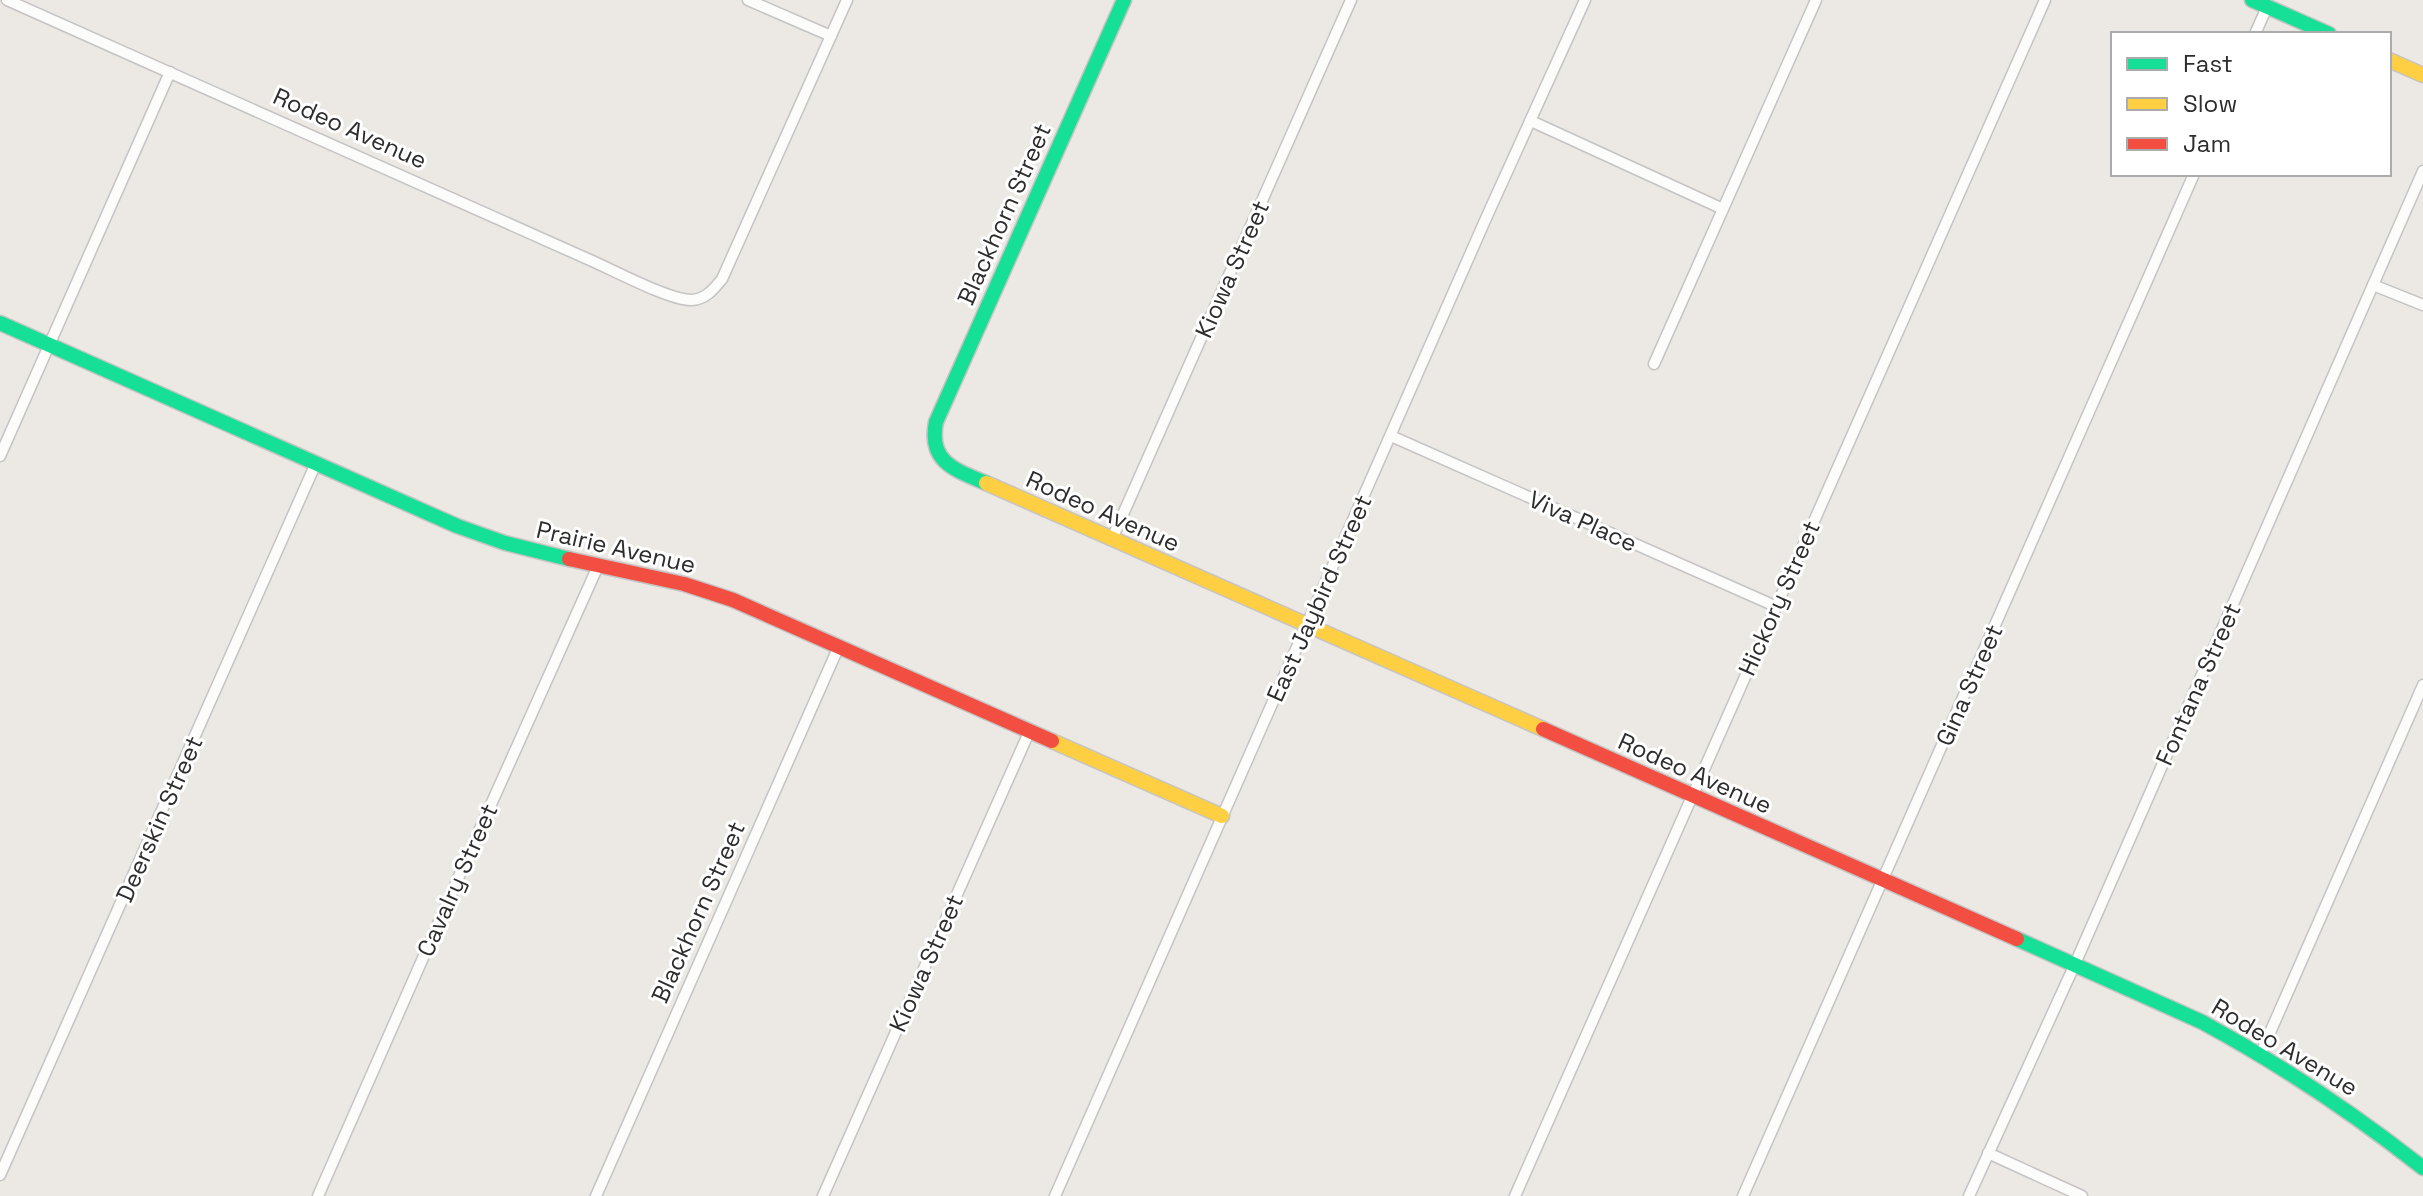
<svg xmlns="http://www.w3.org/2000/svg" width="2423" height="1196" font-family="'Space Grotesk',sans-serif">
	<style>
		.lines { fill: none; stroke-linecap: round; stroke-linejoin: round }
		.street-casing { stroke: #c5c4c4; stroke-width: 13 }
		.fast-casing { stroke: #c5c4c4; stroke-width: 17 }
		.slow-casing { stroke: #c5c4c4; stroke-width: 17 }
		.jam-casing { stroke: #c5c4c4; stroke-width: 17 }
		.street { stroke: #fcfcfb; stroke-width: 10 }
		.fast { stroke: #16e098; stroke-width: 14 }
		.slow { stroke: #ffcf43; stroke-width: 14 }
		.jam { stroke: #f24e42; stroke-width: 14 }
		.labels { text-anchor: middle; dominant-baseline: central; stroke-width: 6; stroke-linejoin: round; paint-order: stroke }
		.street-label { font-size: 24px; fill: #2d2d2d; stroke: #fff }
	</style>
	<rect width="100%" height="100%" fill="#ece8e3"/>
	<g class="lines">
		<defs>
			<g id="street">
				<path d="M7 0 590 260C613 270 669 300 691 300 705 300 714 289 722 279L847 0"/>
				<path d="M748 0 831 36"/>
				<path d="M2255 34 2267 7"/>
				<path d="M1531 121 1723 209"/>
				<path d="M2373 285 2423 305"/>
				<path d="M1654 364 1816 0"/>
				<path d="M1391 436 1775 606"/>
				<path d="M0 456 170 72"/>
				<path d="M1112 539 1351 0"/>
				<path d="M2261 1053 2423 685"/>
				<path d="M1988 1153 2082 1196"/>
				<path d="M0 1175 316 463"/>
				<path d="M318 1196 471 849 598 566"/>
				<path d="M596 1196 839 646"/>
				<path d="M823 1196 1030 730"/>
				<path d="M1055 1196 1487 216 1585 0"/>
				<path d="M1515 1196 2045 0"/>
				<path d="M1743 1196 2194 174"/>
				<path d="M1969 1196 2075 964 2423 171"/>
			</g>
			<g id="fast">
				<path d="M2252 0 2329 34"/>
				<path d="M0 323 457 526 505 543 569 559"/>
				<path d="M986 483C955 470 928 462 936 422L1124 0"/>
				<path d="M2017 939 2202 1022C2280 1064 2353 1113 2423 1168"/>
			</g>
			<g id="slow">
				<path d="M2389 60 2423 75"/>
				<path d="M986 483 1543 729"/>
				<path d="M1052 741 1222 816"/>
			</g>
			<g id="jam">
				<path d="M569 559 684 584 733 600 1052 741"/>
				<path d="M1543 729 2017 939"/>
			</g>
		</defs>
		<use href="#street" class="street-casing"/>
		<use href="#fast" class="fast-casing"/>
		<use href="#slow" class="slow-casing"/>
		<use href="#jam" class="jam-casing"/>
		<use href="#street" class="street"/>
		<use href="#fast" class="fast"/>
		<use href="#slow" class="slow"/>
		<use href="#jam" class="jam"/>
	</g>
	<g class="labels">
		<g class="street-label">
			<text transform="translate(350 128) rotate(24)">Rodeo Avenue</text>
			<text transform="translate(1004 214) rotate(-66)">Blackhorn Street</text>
			<text transform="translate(1232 269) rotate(-66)">Kiowa Street</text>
			<text transform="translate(1103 511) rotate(24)">Rodeo Avenue</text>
			<text transform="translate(1583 521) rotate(24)">Viva Place</text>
			<text transform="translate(616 547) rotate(13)">Prairie Avenue</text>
			<text transform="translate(1319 598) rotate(-66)">East Jaybird Street</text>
			<text transform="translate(1779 598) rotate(-66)">Hickory Street</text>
			<text transform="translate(2198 684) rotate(-66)">Fontana Street</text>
			<text transform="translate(1969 685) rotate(-66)">Gina Street</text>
			<text transform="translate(1695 773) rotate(24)">Rodeo Avenue</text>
			<text transform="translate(159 819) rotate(-66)">Deerskin Street</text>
			<text transform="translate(457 880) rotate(-66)">Cavalry Street</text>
			<text transform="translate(698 912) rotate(-66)">Blackhorn Street</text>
			<text transform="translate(926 963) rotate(-66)">Kiowa Street</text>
			<text transform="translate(2285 1047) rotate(31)">Rodeo Avenue</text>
		</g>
	</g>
	<rect x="2111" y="32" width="280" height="144" fill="#ffffff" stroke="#ababab" stroke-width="2"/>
	<rect x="2127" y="58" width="40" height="12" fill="#16e098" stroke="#ababab" stroke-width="2"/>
	<text x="2183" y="72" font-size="24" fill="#2d2d2d">Fast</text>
	<rect x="2127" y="98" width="40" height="12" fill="#ffcf43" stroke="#ababab" stroke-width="2"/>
	<text x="2183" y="112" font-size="24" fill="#2d2d2d">Slow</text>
	<rect x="2127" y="138" width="40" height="12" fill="#f24e42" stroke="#ababab" stroke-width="2"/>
	<text x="2183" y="152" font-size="24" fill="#2d2d2d">Jam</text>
</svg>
